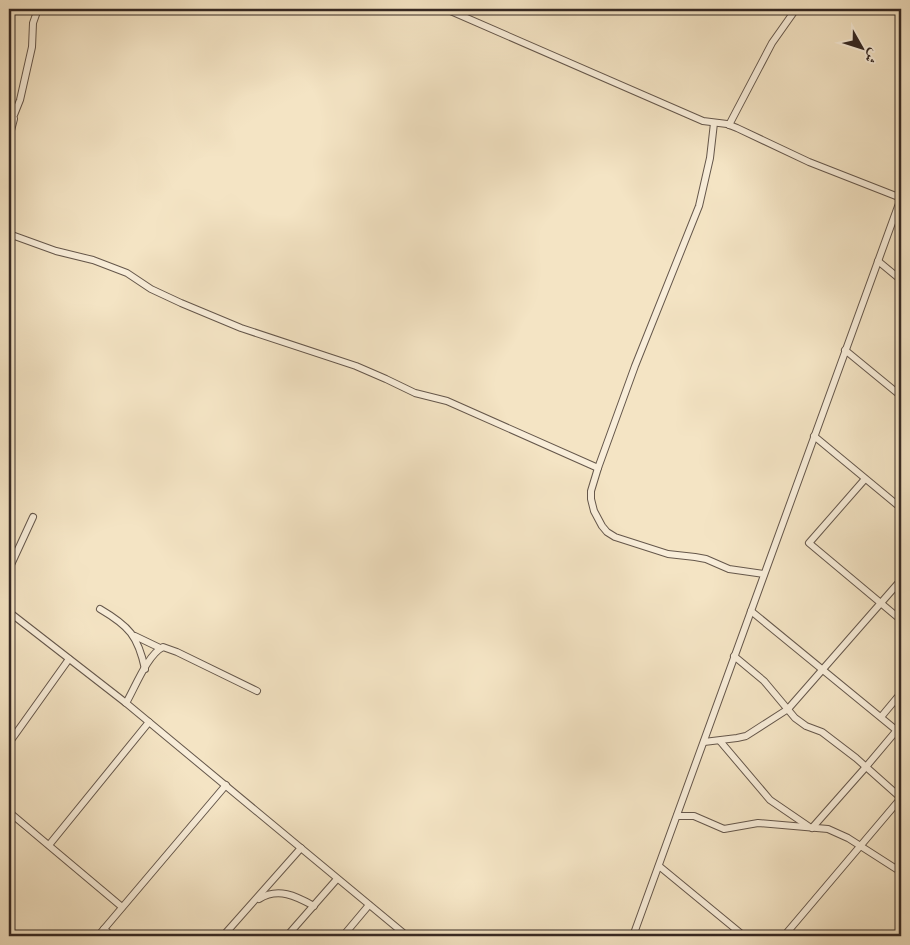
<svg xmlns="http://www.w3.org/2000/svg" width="910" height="945" font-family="'Libre Bodoni',Amiri,serif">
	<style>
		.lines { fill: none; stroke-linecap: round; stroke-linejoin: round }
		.minor-casing { stroke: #65574b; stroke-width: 8 }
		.minor { stroke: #f8edd9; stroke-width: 6 }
	</style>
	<rect width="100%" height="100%" fill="#f4e4c4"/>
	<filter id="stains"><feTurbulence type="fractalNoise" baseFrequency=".004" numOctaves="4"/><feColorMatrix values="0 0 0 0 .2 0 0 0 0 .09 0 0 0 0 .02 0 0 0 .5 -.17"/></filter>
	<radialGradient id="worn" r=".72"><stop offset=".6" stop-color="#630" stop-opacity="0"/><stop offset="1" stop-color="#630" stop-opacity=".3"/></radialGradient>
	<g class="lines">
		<defs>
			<g id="minor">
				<path d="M446 9 703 121 727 124 737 128 809 162 901 198"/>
				<path d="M9 123 14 115 20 100 32 47 33 23 38 9"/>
				<path d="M714 123 710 158 699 206 635 366 598 468 591 491V499L594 511 602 526 607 532 615 537 668 554 695 557 706 559 729 569 764 574"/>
				<path d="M729 125 772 43 796 9"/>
				<path d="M9 138 14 119"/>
				<path d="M9 212V223"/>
				<path d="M9 234 56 251 93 260 127 273 151 289 181 303 241 328 356 366 386 379 415 393 447 401 598 468"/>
				<path d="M878 261 901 280"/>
				<path d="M845 350 901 396"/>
				<path d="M814 436 901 508"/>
				<path d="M865 479 809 543 901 620"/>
				<path d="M9 569 33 517"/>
				<path d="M100 609C129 626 138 636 145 669"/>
				<path d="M751 611 901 734"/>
				<path d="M9 612 126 703 407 936"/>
				<path d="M135 636 160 648"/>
				<path d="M734 656 764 681 795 718 806 726 822 732 856 758 901 798"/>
				<path d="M126 703C135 688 147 655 163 647L177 652 257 691"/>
				<path d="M881 717 901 693"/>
				<path d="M720 741 770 800 808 826"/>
				<path d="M704 742 737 738 746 736 788 709 901 580"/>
				<path d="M9 743 69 659"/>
				<path d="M9 812 122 907"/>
				<path d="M677 816H694L724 829 758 823 828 829 848 838 901 872"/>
				<path d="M812 828 865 768 897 730"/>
				<path d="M49 845 149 722"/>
				<path d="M659 866 744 936"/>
				<path d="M259 899C278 887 296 896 314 906"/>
				<path d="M104 929 112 936"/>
				<path d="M98 936 226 785"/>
				<path d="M223 936 301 848"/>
				<path d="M287 936 337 879"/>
				<path d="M343 936 369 905"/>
				<path d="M633 936 901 198"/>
				<path d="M784 936 901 798"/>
			</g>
		</defs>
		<use href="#minor" class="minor-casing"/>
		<use href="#minor" class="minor"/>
	</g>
	<rect width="910" height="945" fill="none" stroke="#f4e4c4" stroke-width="30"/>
	<rect x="10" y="10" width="890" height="925" fill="none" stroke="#352823" stroke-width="2.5"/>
	<rect x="15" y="15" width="880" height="915" fill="none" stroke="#352823"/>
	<g transform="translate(862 48) rotate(129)" stroke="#f8edd9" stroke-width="4" paint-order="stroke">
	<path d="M0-4L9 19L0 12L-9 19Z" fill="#352823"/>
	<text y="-8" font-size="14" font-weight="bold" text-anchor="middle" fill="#352823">ش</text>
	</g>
	<rect width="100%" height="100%" filter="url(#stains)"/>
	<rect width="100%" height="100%" fill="url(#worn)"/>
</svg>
